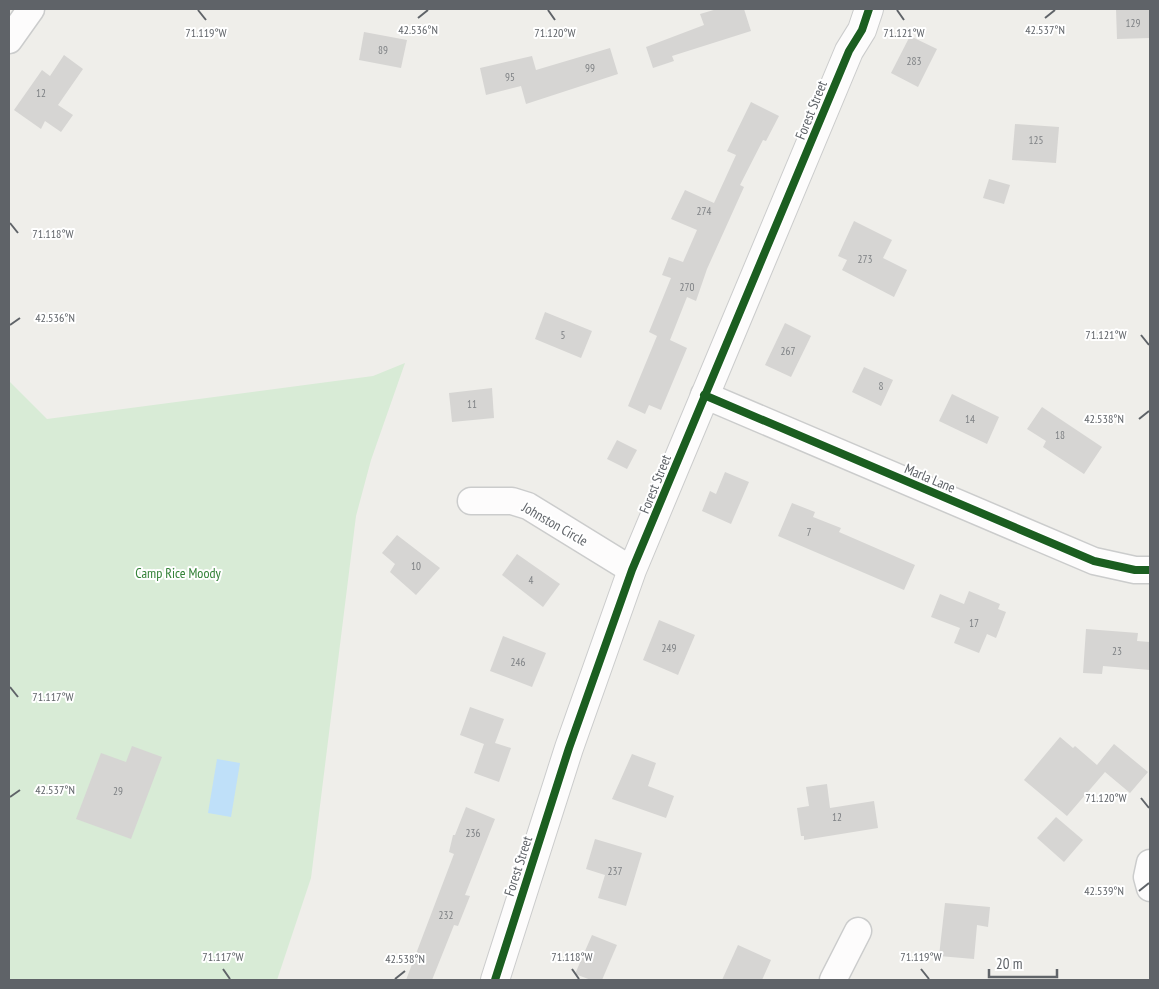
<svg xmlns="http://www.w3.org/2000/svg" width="1159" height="989" font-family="'PT Sans Narrow',sans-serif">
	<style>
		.green { fill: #d8ebd6 }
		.water { fill: #bfe0f9 }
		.building { fill: #d6d5d3 }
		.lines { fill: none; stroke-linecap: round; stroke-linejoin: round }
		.minor-casing { stroke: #cbcccc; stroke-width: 29 }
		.tertiary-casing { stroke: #cbcccc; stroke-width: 30 }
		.minor { stroke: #fdfcfc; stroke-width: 26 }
		.tertiary { stroke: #fdfcfc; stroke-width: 28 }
		.cycleway-casing { stroke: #fff; stroke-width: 11 }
		.cycleway { stroke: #1b5e20; stroke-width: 8 }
		.ticks { fill: none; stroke: #5f6368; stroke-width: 2 }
		.labels { text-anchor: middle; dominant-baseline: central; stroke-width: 4; stroke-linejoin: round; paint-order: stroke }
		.number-label { font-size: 11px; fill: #7e8184 }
		.street-label { font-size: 14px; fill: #5f6368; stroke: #fff }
		.park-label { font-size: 14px; fill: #348238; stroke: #fff }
		.ticks-label { font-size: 12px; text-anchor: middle; fill: #5f6368; stroke: #fff; stroke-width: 4; stroke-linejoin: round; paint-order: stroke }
	</style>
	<rect width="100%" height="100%" fill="#efeeea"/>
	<path class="green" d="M405 363 371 460 356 516 311 878 277 980H9V381L47 419 373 376Z"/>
	<path class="water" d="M217 759 240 763 231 817 208 813Z"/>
	<g class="building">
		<path d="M717 9H744L751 31 672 56 674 61 653 68 646 47 704 25 700 14Z"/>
		<path d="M1116 9H1150V38L1117 39Z"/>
		<path d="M364 32 407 40 401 68 359 60Z"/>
		<path d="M910 36 937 49 918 87 891 73Z"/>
		<path d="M610 48 618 74 526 104 521 86 486 95 480 68 532 56 536 70Z"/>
		<path d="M64 55 83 69 58 105 73 115 61 132 45 121 41 129 14 110 42 70 50 76Z"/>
		<path d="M751 102 779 116 766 141 763 140 740 185 744 187 707 269 696 301 687 297 670 340 687 348 661 410 649 405 645 414 628 406 657 336 649 332 671 278 662 275 669 257 683 262 697 230 671 219 685 190 714 203 736 155 727 151Z"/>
		<path d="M1015 124 1059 127 1056 163 1012 160Z"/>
		<path d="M989 179 1010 185 1004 204 983 198Z"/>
		<path d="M854 221 892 240 883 258 907 270 894 297 842 270 847 260 838 256Z"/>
		<path d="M545 312 592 331 581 358 535 339Z"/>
		<path d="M785 323 811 336 791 377 765 365Z"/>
		<path d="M864 367 893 380 881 406 852 392Z"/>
		<path d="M492 388 494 418 452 422 449 393Z"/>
		<path d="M952 394 999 417 987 444 939 421Z"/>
		<path d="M1042 407 1102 447 1084 474 1043 447 1046 441 1027 429Z"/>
		<path d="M617 440 637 450 627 469 607 459Z"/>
		<path d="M725 472 749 482 731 524 702 511 710 491 716 494Z"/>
		<path d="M792 503 815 512 813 517 841 528 839 532 915 565 904 590 778 536Z"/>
		<path d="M397 535 440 568 416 595 390 572 395 564 382 553Z"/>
		<path d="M517 554 560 584 543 607 502 575Z"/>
		<path d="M969 591 1000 604 998 609 1006 612 996 638 987 634 979 653 954 643 960 628 931 617 940 594 964 604Z"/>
		<path d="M659 620 695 635 678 675 643 660Z"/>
		<path d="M1086 629 1138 633 1137 641 1150 642V670L1103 666 1102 674 1083 673Z"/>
		<path d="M503 636 546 653 532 687 490 671Z"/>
		<path d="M470 707 504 719 495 743 511 748 499 782 474 773 484 744 460 735Z"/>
		<path d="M1060 737 1073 748 1075 746 1097 765 1114 744 1148 772 1130 793 1105 772 1067 816 1024 780Z"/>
		<path d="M132 746 162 757 131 839 76 819 101 753 126 762Z"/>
		<path d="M632 754 656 763 648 786 674 796 666 818 612 799Z"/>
		<path d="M827 784 830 808 874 801 878 828 804 840V836H801L797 808 809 806 806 787Z"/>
		<path d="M466 807 495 819 465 895 470 896 458 926 454 925 432 980H406L454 854 449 852 453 835H455Z"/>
		<path d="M1056 817 1083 840 1064 862 1037 838Z"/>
		<path d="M595 839 642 853 626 906 598 898 605 875 586 869Z"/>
		<path d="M945 903 990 907 988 927 977 925 974 959 939 956Z"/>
		<path d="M592 935 617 945 602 980H591L575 974Z"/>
		<path d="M738 945 771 960 762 980H722Z"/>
	</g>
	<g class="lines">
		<defs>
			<g id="minor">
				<path d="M9 40 31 9"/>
				<path d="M704 395 1094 561 1135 570H1150"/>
				<path d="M471 501H512L528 506 632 570"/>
				<path d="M1150 863 1147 877 1150 888"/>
				<path d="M833 980 858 931"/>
			</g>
			<path id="tertiary" d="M495 980 569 748 632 570 849 51 862 30 869 9"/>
		</defs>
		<use href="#minor" class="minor-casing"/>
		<use href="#tertiary" class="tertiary-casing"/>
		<use href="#minor" class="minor"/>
		<use href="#tertiary" class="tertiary"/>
		<defs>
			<g id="cycleway">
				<path d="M704 395 1094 561 1135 570H1150"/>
				<path d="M495 980 569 748 632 570 849 51 862 30 869 9"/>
			</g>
		</defs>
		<use href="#cycleway" class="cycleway-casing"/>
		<use href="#cycleway" class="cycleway"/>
	</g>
	<path class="ticks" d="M198 10 206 20M548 10 555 20M897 10 904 20M418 18 428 10M1045 18 1055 10M10 223 18 233M10 325 20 318M1141 335 1149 345M1139 419 1149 411M10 687 18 697M10 797 20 790M1141 798 1149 808M1139 891 1149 883M223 969 230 979M572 969 579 979M921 969 929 979M395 979 405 971"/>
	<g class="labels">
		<g class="number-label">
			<text x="1133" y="23">129</text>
			<text x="383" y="50">89</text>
			<text x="914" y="61">283</text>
			<text x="590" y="68">99</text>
			<text x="510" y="77">95</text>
			<text x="41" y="93">12</text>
			<text x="1036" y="140">125</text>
			<text x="704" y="211">274</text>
			<text x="865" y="259">273</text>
			<text x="687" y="287">270</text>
			<text x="563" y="335">5</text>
			<text x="788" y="351">267</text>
			<text x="881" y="386">8</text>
			<text x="472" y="404">11</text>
			<text x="970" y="419">14</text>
			<text x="1060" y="435">18</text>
			<text x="809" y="532">7</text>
			<text x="416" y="566">10</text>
			<text x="531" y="580">4</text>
			<text x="974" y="623">17</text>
			<text x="669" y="648">249</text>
			<text x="1117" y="651">23</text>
			<text x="518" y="662">246</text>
			<text x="118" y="791">29</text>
			<text x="837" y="817">12</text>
			<text x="473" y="833">236</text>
			<text x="615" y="871">237</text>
			<text x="446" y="915">232</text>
		</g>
		<g class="street-label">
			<text transform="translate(811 110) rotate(-68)">Forest Street</text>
			<text transform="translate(930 478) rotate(23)">Marla Lane</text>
			<text transform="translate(655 484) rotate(-68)">Forest Street</text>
			<text transform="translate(555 524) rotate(30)">Johnston Circle</text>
			<text transform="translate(518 866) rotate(-72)">Forest Street</text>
		</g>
		<g class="park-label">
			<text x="178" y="573">Camp Rice Moody</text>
		</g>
	</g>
	<g class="ticks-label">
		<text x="418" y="34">42.536°N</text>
		<text x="1045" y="34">42.537°N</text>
		<text x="206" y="37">71.119°W</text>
		<text x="555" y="37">71.120°W</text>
		<text x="904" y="37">71.121°W</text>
		<text x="53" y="238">71.118°W</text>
		<text x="55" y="322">42.536°N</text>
		<text x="1106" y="339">71.121°W</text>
		<text x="1104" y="423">42.538°N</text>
		<text x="53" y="701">71.117°W</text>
		<text x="55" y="794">42.537°N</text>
		<text x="1106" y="802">71.120°W</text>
		<text x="1104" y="895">42.539°N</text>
		<text x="223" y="961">71.117°W</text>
		<text x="572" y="961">71.118°W</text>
		<text x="921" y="961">71.119°W</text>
		<text x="405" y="963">42.538°N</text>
	</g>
	<rect width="1159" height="989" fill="none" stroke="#5f6368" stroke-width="20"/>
	<path d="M989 969v8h68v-8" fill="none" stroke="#5f6368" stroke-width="2.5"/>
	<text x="996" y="969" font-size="15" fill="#5f6368" stroke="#ffffff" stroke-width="4" paint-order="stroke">20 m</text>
</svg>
